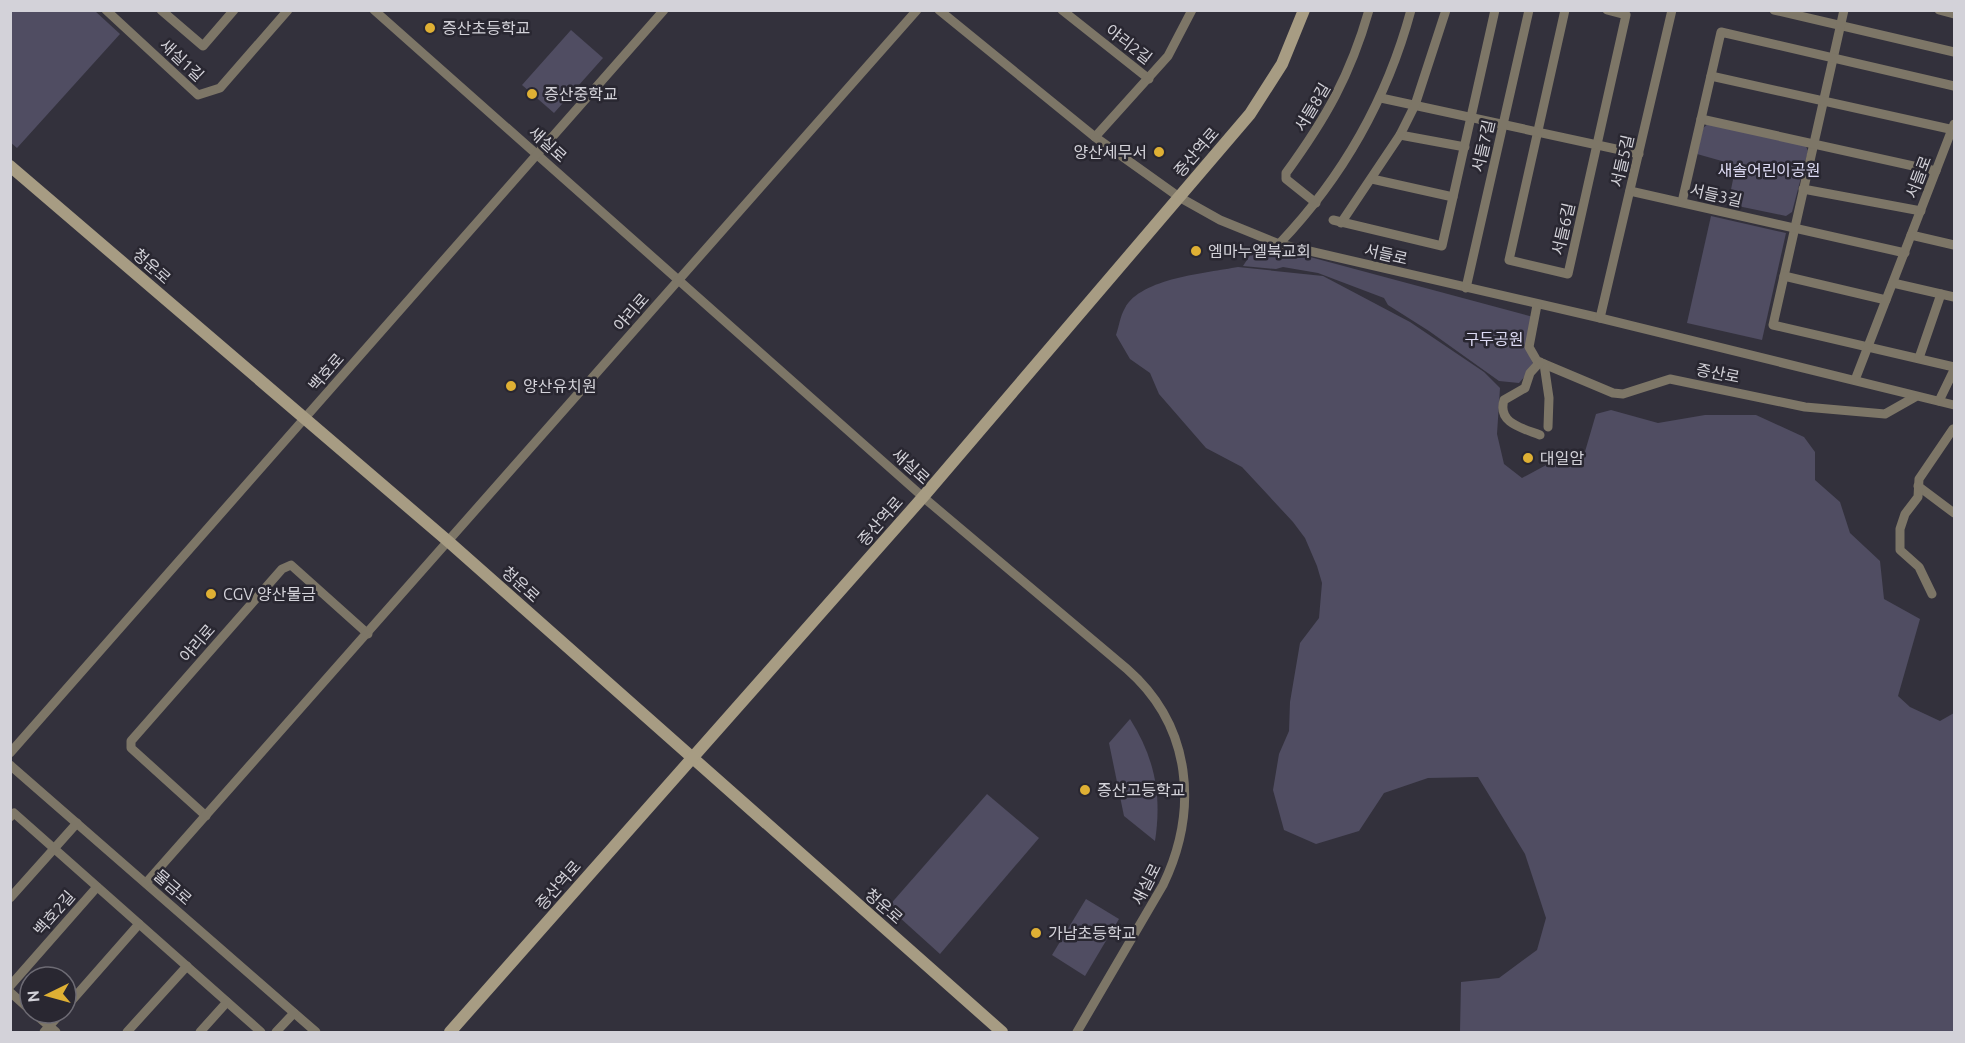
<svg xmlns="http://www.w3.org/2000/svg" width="1965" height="1043" font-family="Ubuntu,'Noto Sans KR',sans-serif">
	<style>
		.green { fill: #504d62 }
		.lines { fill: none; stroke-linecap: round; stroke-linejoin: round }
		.street { stroke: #7d7667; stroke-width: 9 }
		.secondary { stroke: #a79c83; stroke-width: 12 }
		.poi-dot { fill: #dfb034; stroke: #292731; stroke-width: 2 }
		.labels { text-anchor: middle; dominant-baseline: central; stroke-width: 5; stroke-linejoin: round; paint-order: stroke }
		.poi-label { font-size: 16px; fill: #d3d2d9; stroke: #292731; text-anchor: start }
		.street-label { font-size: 16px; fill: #d3d2d9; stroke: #292731 }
		.park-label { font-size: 16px; fill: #dedcf5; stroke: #292731 }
	</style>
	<rect width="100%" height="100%" fill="#33313c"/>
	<g class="green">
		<path d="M10 11H95L120 34 17 148 10 142Z"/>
		<path d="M571 30 603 58 554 113 522 85Z"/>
		<path d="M1709 123 1805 144 1808 151 1792 212 1786 216 1728 204 1736 165 1697 154 1703 128Z"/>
		<path d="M1711 216 1786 233 1762 340 1687 323Z"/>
		<path d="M1258 243 1533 317 1527 349 1534 366 1519 383 1499 381 1429 331 1388 305 1384 298 1318 273 1283 267 1276 269 1243 266Z"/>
		<path d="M1238 267 1323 276 1410 322 1484 372 1500 388 1497 434 1504 464 1522 478 1561 457 1584 455 1596 414 1611 410 1658 423 1705 415H1756L1804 437 1815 452V480L1840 502 1850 533 1880 561 1884 599 1920 619 1898 696 1910 707 1940 721 1954 713V1032H1460L1461 982 1499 978 1537 950 1546 918 1525 854 1478 777 1428 778 1384 793 1359 831 1316 844 1284 830 1273 790 1279 754 1289 731 1290 702 1300 643 1319 618 1322 583 1317 566 1305 538 1293 522 1242 467 1206 448 1159 394 1150 373 1130 359 1116 335C1119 327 1120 316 1125 308 1141 278 1207 273 1238 267Z"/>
		<path d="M1130 719C1155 758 1162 796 1155 841L1124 816 1109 743Z"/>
		<path d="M987 794 1039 838 940 954 888 907Z"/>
		<path d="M1086 899 1119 919 1085 976 1052 955Z"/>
	</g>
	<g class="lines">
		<g class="street">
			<path d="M106 10 198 95 220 88 288 10"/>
			<path d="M161 10 203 46 234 10"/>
			<path d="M374 10 923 497 1127 669C1192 726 1199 810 1163 885L1077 1032"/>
			<path d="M939 10 1095 137 1179 197 1220 220 1279 244 1600 318 1954 405"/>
			<path d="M1062 10 1149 79"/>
			<path d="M1565 10 1509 260 1568 274 1626 15 1607 10"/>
			<path d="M1774 10 1954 52"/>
			<path d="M1844 10 1773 325 1954 367"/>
			<path d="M1939 10 1954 14"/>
			<path d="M1711 76 1954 130"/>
			<path d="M1381 98 1639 154"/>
			<path d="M1701 119 1936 171"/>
			<path d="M1400 135 1465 147"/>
			<path d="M1095 137 1168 56 1192 10"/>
			<path d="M1372 179 1453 197"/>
			<path d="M1803 189 1921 211"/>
			<path d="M1630 191 1905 253"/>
			<path d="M1682 202 1721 32 1954 86"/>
			<path d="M1316 203 1286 179V173C1326 118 1350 76 1369 10"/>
			<path d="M1333 220 1442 246 1495 10"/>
			<path d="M1341 223 1400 135 1415 105 1446 10"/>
			<path d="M1911 235 1954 245"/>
			<path d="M1279 244C1343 177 1387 99 1411 10"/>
			<path d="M1784 276 1886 300"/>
			<path d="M1893 283 1954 297"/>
			<path d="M1466 288 1529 10"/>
			<path d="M1537 305 1529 347 1537 361 1613 393 1623 394 1670 379 1805 407 1885 414 1915 397"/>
			<path d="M1600 318 1672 10"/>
			<path d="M1919 358 1941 294"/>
			<path d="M1544 364 1549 398 1548 427"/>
			<path d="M1855 380 1954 124"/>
			<path d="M1939 401 1954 370"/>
			<path d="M1540 435C1522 428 1497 423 1504 400L1525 388 1530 373 1540 362"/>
			<path d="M1918 486 1954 513"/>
			<path d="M1932 594 1919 567 1900 550V529L1905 514 1918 497 1919 479 1953 429"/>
			<path d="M10 753 664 10"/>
			<path d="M10 765 316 1032"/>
			<path d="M206 816 131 748V741L282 569 291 565 368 634"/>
			<path d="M10 817 14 813 261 1032"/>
			<path d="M146 883 917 10"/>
			<path d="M10 898 77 823"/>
			<path d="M10 986 97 887"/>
			<path d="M10 992 30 1010"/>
			<path d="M66 1007 139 924"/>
			<path d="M34 1013 56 1032"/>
			<path d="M44 1032 61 1013"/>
			<path d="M127 1032 187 966"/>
			<path d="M200 1032 227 1002"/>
			<path d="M276 1032 294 1013"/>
		</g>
		<g class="secondary">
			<path d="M10 166 449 542 1002 1032"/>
			<path d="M450 1032 923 497 1250 114 1282 64 1304 10"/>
		</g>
	</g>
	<g class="poi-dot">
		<circle cx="430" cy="28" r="6"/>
		<circle cx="532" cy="94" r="6"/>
		<circle cx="1159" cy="152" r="6"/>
		<circle cx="1196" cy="251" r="6"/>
		<circle cx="511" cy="386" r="6"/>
		<circle cx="1528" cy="458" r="6"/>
		<circle cx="211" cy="594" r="6"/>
		<circle cx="1085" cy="790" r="6"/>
		<circle cx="1036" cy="933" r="6"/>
	</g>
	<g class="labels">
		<g class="poi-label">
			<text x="442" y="28">증산초등학교</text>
			<text x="544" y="94">증산중학교</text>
			<text x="1147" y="152" text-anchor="end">양산세무서</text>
			<text x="1208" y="251">엠마누엘북교회</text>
			<text x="523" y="386">양산유치원</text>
			<text x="1540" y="458">대일암</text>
			<text x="223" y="594">CGV 양산물금</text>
			<text x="1097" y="790">증산고등학교</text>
			<text x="1048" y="933">가남초등학교</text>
		</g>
		<g class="street-label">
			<text transform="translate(1129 44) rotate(38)">야리2길</text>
			<text transform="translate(182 60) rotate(43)">새실1길</text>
			<text transform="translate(1312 107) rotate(-59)">서들8길</text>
			<text transform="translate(548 144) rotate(42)">새실로</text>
			<text transform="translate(1483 146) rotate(-77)">서들7길</text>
			<text transform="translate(1196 152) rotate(-49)">증산역로</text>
			<text transform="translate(1622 161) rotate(-77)">서들5길</text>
			<text transform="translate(1918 177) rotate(-69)">서들로</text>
			<text transform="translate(1716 195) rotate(13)">서들3길</text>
			<text transform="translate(1563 229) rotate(-77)">서들6길</text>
			<text transform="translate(1386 254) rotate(13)">서들로</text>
			<text transform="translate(152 266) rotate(41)">청운로</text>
			<text transform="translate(631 312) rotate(-49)">야리로</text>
			<text transform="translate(326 372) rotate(-49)">백호로</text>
			<text transform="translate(1718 373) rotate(11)">증산로</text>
			<text transform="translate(911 466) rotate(42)">새실로</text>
			<text transform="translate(880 521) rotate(-49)">증산역로</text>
			<text transform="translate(521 584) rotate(42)">청운로</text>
			<text transform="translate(197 643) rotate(-49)">야리로</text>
			<text transform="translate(1146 884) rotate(-63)">새실로</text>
			<text transform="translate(558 885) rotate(-49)">증산역로</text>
			<text transform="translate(173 887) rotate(41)">물금로</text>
			<text transform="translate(884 906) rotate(41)">청운로</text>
			<text transform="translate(54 913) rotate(-49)">백호2길</text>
		</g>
		<g class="park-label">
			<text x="1769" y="170">새솔어린이공원</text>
			<text x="1494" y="339">구두공원</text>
		</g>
	</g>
	<rect width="1965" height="1043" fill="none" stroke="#d3d2d9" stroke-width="24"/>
	<g transform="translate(48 995) rotate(265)"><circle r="28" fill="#292731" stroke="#6d6b74" stroke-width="1.5"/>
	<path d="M0-4.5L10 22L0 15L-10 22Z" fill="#dfb034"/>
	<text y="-9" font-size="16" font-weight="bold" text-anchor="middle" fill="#d3d2d9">N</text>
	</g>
</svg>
